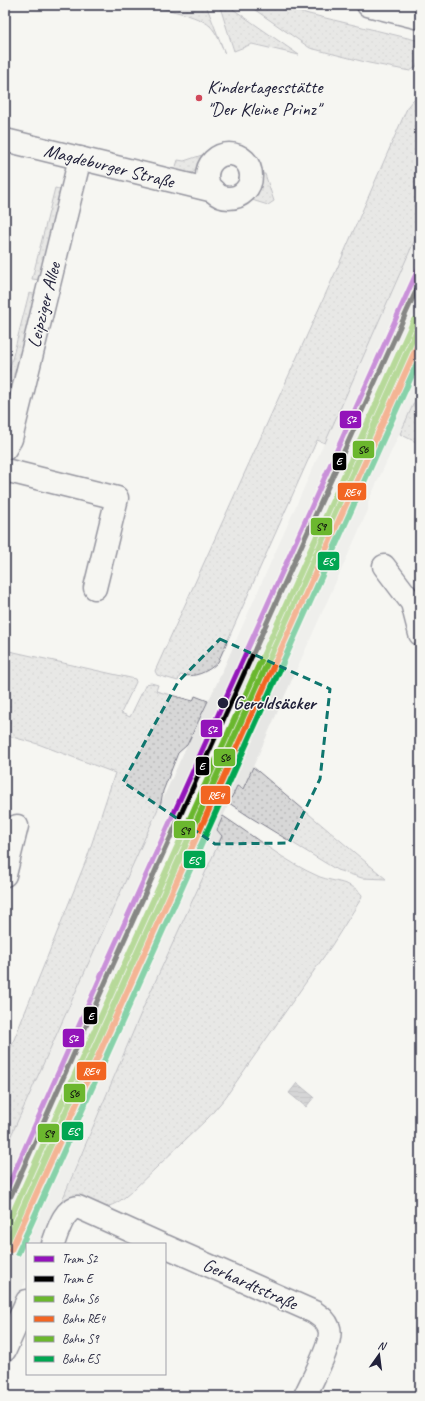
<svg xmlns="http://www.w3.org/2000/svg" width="425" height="1401" font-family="Caveat,sans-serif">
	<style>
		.built { fill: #e6e6e4; fill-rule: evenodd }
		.grass { fill: url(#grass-dots); stroke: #7c7c89 }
		.water { fill: url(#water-rules); stroke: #757583 }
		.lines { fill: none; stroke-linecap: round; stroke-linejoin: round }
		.street-casing { stroke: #22223b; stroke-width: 25 }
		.secondary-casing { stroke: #22223b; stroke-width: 25 }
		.street { stroke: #f6f6f2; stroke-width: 22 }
		.secondary { stroke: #f6f6f2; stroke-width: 22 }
		.rail-1-casing { stroke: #f6f6f2; stroke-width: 9 }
		.rail-2-casing { stroke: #f6f6f2; stroke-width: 9 }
		.rail-3-casing { stroke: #f6f6f2; stroke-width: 9 }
		.rail-4-casing { stroke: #f6f6f2; stroke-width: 9 }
		.rail-1 { stroke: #6bb72e; stroke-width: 6 }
		.rail-2 { stroke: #f26522; stroke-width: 6 }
		.rail-3 { stroke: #6bb72e; stroke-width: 6 }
		.rail-4 { stroke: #00a651; stroke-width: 6 }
		.tram-1-casing { stroke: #f6f6f2; stroke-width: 8 }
		.tram-2-casing { stroke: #f6f6f2; stroke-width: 8 }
		.tram-1 { stroke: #9313ba; stroke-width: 5 }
		.tram-2 { stroke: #000; stroke-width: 5 }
		.marked { fill: none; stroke: #0f766e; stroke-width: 3; stroke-dasharray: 8 5; stroke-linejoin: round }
		.poi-dot { fill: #d1495b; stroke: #f6f6f2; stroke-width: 1.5 }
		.stop-dot { fill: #22223b; stroke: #f6f6f2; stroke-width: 1.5 }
		.labels { text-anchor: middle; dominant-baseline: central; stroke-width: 3; stroke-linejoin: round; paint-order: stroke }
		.poi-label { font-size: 19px; fill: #22223b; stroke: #f6f6f2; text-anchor: start }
		.street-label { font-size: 19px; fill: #22223b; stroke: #f6f6f2 }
		.stop-label { font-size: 19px; font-weight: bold; fill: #22223b; stroke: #f6f6f2; text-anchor: start }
		.line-badge { stroke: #f6f6f2; stroke-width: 1.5 }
		.badge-label { font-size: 11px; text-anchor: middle; font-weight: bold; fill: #fff }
		.pale-badge-label { font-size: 11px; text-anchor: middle; font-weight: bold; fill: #111 }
	</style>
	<defs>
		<pattern id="grass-dots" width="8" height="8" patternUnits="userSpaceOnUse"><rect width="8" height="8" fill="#d7d7d7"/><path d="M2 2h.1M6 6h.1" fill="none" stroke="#b8b8b9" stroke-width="1.8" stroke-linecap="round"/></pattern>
		<pattern id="water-rules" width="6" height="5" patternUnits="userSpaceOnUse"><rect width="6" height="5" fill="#adadb3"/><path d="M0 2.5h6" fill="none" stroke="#8c8c93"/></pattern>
	</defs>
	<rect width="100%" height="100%" fill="#f6f6f2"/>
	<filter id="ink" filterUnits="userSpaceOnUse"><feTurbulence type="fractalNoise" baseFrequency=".025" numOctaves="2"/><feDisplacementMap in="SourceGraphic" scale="8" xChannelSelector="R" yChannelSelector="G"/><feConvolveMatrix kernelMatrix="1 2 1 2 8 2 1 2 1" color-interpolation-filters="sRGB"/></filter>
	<g filter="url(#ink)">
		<path class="built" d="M420 228V389L368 502V510L243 789 237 786 217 830 222 836 144 1006 42 1244H27V1278L5 1327V1149L187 745 217 683ZM232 697 240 700 126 952 118 948Z"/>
		<g class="grass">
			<path d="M147 5H206L225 54C221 44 217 33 210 26 198 15 163 9 147 5Z"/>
			<path d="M221 5H225L230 7 299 55 252 44 234 51 220 7Z"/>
			<path d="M248 5H272L420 41 419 57 420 59 416 67 410 71 369 63 310 48Z"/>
			<path d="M417 97H420V228L325 443 317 440 218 662C208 672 195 678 180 675L178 681 157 675 155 671 336 271 408 106 413 100Z"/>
			<path d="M205 154 206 159C196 173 191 176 174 173L178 160 184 161Z"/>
			<path d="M261 174H265L274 201 268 205 255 201 251 199V196L256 187 258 176Z"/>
			<path d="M55 188 63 190 40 280 32 279Z"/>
			<path d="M29 293 37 295 5 423V387Z"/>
			<path d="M420 389V444L400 434Z"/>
			<path d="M5 650 135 679 136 682 121 713 130 717 146 684 151 683 158 685 156 691 193 701 195 696 208 701 187 745 178 753 163 791 161 802 5 1149V1062L87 858 115 773 38 744 5 735Z"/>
			<path d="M253 767 386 879 362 878 337 870 250 817 229 803 237 786 243 789Z"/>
			<path d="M223 816C255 837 285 862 320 877 334 882 353 882 362 895L361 899 332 945 225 1098 208 1118 132 1191C124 1198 116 1205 105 1207L60 1205 144 1006 222 836 217 830Z"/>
		</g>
		<path class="water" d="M297 1083 314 1097 306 1107 289 1093Z"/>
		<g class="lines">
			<defs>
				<g id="street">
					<path d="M5 140 214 191"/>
					<circle cx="229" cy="176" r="22"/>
					<path d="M5 449 11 439 80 158"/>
					<path d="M5 470 117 498 95 588"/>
					<path d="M384 566 412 603 420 634"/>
					<path d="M5 875 17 826"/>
					<path d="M53 1244C58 1231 63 1209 78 1207L160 1244"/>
					<path d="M165 1246 314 1312C321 1317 326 1320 329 1328 334 1341 311 1382 305 1396"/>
					<path d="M5 1350 27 1301"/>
				</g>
				<path id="secondary" d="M368 5 420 18"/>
			</defs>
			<use href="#street" class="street-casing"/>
			<use href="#secondary" class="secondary-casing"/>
			<use href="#street" class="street"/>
			<use href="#secondary" class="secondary"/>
			<defs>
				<path id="rail-1" d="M5 1247 420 323"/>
				<path id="rail-2" d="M11 1250 420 340"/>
				<path id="rail-3" d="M5 1230 414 320"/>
				<path id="rail-4" d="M18 1253 420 357"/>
			</defs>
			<use href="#rail-1" class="rail-1-casing"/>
			<use href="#rail-2" class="rail-2-casing"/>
			<use href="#rail-3" class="rail-3-casing"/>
			<use href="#rail-4" class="rail-4-casing"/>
			<use href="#rail-1" class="rail-1"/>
			<use href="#rail-2" class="rail-2"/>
			<use href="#rail-3" class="rail-3"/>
			<use href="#rail-4" class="rail-4"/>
			<defs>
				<path id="tram-1" d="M5 1193 107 962 420 265"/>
				<path id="tram-2" d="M11 1196 113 965 420 282"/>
			</defs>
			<use href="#tram-1" class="tram-1-casing"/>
			<use href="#tram-2" class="tram-2-casing"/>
			<use href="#tram-1" class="tram-1"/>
			<use href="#tram-2" class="tram-2"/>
		</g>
	</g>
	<path d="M0 0H425V1401H0ZM220 639 330 689 320 779 289 843 215 844 123 782 178 682Z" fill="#f6f6f2" fill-opacity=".55" fill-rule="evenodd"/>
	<path class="marked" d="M220 639 330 689 320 779 289 843 215 844 123 782 178 682Z"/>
	<circle class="poi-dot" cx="199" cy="98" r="4"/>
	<circle class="stop-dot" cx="223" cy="703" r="6"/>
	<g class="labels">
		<g class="poi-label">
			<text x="207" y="87">Kindertagesstätte<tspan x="207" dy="22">"Der Kleine Prinz"</tspan></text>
		</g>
		<g class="street-label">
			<text transform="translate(109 166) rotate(14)">Magdeburger Straße</text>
			<text transform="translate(44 305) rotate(-76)">Leipziger Allee</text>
			<text transform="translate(250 1284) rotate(24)">Gerhardtstraße</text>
		</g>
		<g class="stop-label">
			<text x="233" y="703">Geroldsäcker</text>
		</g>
	</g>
	<g class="line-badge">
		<rect x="339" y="410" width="23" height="19" rx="4" fill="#9313ba"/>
		<rect x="352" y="440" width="23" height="19" rx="4" fill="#6bb72e"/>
		<rect x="332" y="452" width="15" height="19" rx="4" fill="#000"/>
		<rect x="337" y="482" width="30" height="19" rx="4" fill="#f26522"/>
		<rect x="310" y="517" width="23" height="19" rx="4" fill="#6bb72e"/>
		<rect x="317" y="551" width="23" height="20" rx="4" fill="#00a651"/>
		<rect x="200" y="719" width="23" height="19" rx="4" fill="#9313ba"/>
		<rect x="213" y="748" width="23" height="19" rx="4" fill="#6bb72e"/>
		<rect x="195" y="756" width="15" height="20" rx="4" fill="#000"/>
		<rect x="200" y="785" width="31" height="20" rx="4" fill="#f26522"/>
		<rect x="173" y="820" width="23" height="19" rx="4" fill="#6bb72e"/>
		<rect x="183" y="850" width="23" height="19" rx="4" fill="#00a651"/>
		<rect x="83" y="1006" width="15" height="19" rx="4" fill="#000"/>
		<rect x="62" y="1028" width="23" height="20" rx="4" fill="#9313ba"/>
		<rect x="76" y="1061" width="31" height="20" rx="4" fill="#f26522"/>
		<rect x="63" y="1083" width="23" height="20" rx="4" fill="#6bb72e"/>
		<rect x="61" y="1121" width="23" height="20" rx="4" fill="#00a651"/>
		<rect x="37" y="1123" width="23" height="20" rx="4" fill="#6bb72e"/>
	</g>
	<g class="badge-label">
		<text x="351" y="423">S2</text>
		<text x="339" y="465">E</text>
		<text x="352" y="496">RE4</text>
		<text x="328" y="565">ES</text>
		<text x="212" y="733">S2</text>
		<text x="202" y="770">E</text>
		<text x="216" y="799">RE4</text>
		<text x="194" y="864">ES</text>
		<text x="91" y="1020">E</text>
		<text x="73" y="1042">S2</text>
		<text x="91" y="1075">RE4</text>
		<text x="73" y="1135">ES</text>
	</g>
	<g class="pale-badge-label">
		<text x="363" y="453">S6</text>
		<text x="321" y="530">S9</text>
		<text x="225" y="761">S6</text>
		<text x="185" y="834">S9</text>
		<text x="74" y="1097">S6</text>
		<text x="49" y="1137">S9</text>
	</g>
	<rect width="425" height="1401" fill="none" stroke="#f6f6f2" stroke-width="20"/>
	<rect x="10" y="10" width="405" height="1381" fill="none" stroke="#22223b" stroke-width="1.5" filter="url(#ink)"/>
	<rect x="26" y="1243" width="140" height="132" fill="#f6f6f2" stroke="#a1a1a9"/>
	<rect x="34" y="1256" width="20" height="6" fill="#9313ba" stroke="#a1a1a9"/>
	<text x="62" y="1263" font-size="12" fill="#22223b">Tram S2</text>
	<rect x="34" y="1276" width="20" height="6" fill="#000000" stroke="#a1a1a9"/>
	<text x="62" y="1283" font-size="12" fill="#22223b">Tram E</text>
	<rect x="34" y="1296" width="20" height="6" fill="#6bb72e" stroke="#a1a1a9"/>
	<text x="62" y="1303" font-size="12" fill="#22223b">Bahn S6</text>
	<rect x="34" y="1316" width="20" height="6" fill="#f26522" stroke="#a1a1a9"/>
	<text x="62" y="1323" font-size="12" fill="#22223b">Bahn RE4</text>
	<rect x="34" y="1336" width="20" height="6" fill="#6bb72e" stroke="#a1a1a9"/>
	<text x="62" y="1343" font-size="12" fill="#22223b">Bahn S9</text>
	<rect x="34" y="1356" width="20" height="6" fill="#00a651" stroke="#a1a1a9"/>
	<text x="62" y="1363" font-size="12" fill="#22223b">Bahn ES</text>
	<g transform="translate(379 1355) rotate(14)" stroke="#f6f6f2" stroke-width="3" paint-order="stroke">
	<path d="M0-3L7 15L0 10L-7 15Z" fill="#22223b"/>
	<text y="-6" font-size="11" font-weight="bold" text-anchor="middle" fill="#22223b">N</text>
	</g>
</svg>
